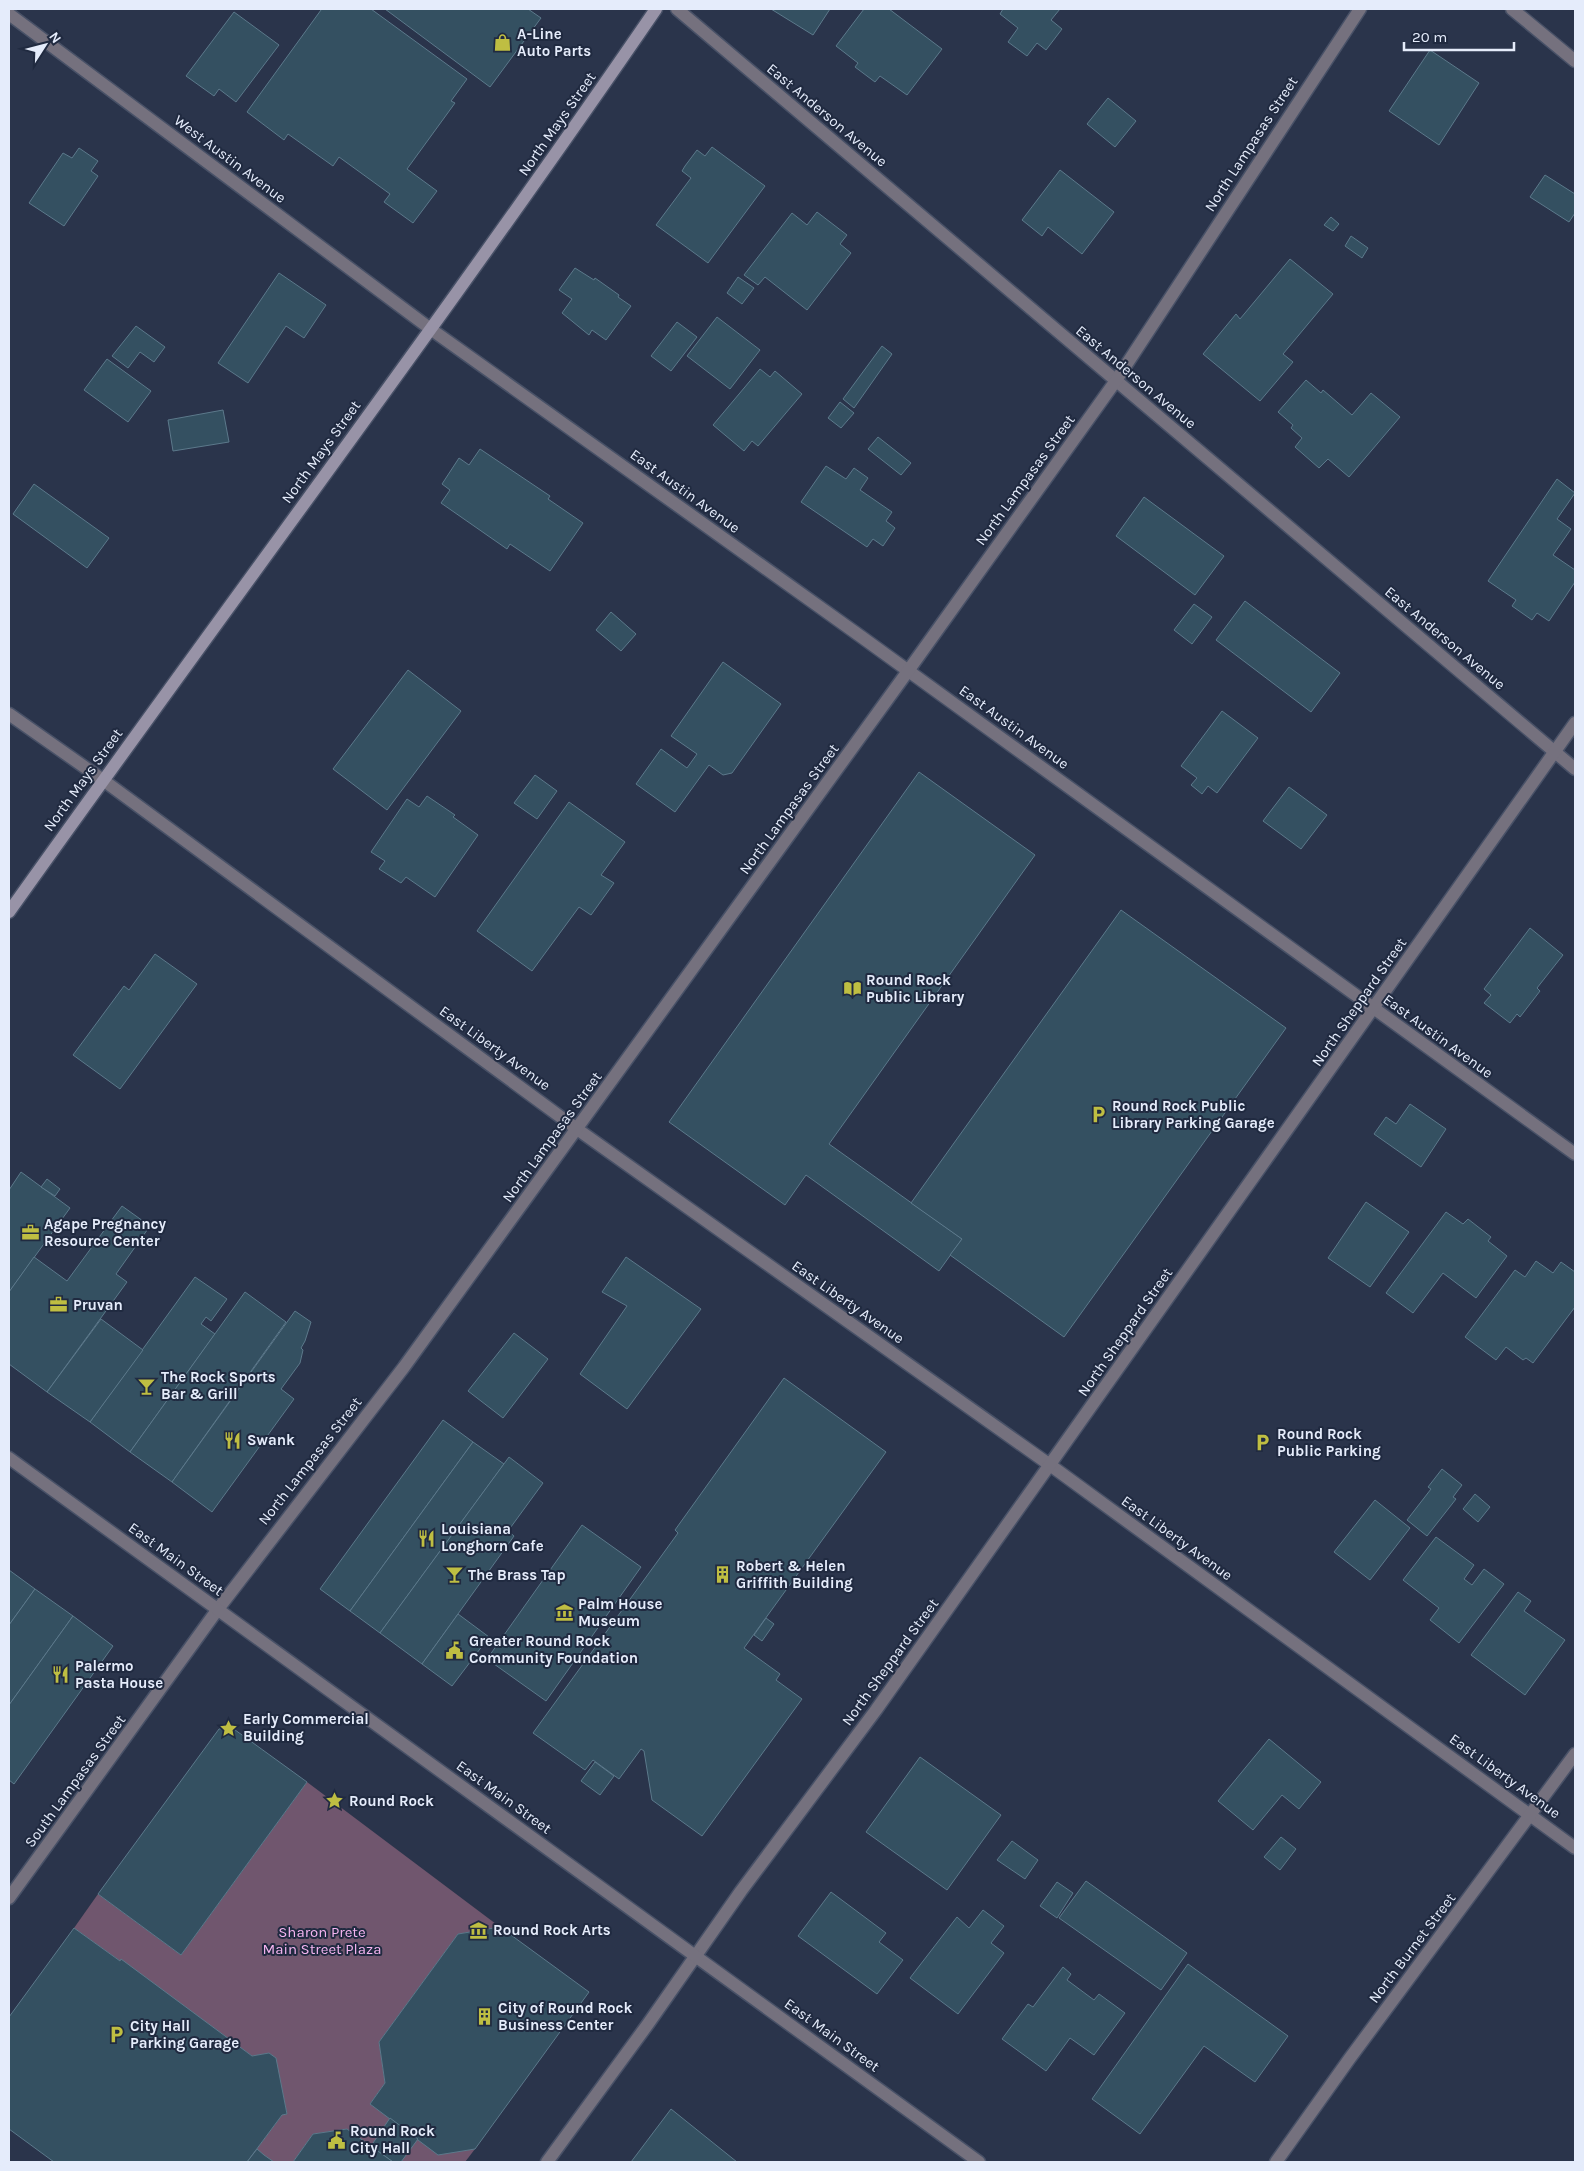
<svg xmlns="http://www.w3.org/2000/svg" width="1584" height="2171" font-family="Karla,sans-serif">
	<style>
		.green { fill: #70566e }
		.building { fill: #345061; stroke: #5c798b }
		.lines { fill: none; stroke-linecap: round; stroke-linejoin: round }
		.minor-casing { stroke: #485167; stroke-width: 15 }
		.tertiary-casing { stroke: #485167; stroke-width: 15 }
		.secondary-casing { stroke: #485167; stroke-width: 15 }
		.minor { stroke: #75717e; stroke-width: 12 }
		.tertiary { stroke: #75717e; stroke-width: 12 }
		.secondary { stroke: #9893a7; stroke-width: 12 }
		.labels { text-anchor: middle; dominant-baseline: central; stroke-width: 4; stroke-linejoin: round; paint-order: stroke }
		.poi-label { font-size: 15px; font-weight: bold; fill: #e5ecfb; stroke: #202a40; text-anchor: start }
		.street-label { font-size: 15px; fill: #e5ecfb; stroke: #202a40 }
		.park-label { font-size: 15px; fill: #f5b5f1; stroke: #202a40 }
	</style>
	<rect width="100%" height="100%" fill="#2a344b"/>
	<path class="green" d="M307 1782 500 1927 458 1934 379 2042 385 2083 370 2104 438 2154 475 2149 465 2162H393L347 2129 313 2134 293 2162H247L282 2115 287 2114 275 2058 269 2053 252 2056 121 1960 120 1961 74 1928 98 1894 181 1955Z"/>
	<g class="building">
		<path d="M320 9H371L467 79 451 101 455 103 407 169 437 191 413 223 384 202 390 194 339 157 333 166 288 134 284 140 247 112 321 10Z"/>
		<path d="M385 9H528L541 18 490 87Z"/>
		<path d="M771 9H830L813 35Z"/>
		<path d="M864 9H889L942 49 907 95 880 76 875 82 855 67 858 63 836 46Z"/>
		<path d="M1003 9H1060L1051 20 1062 29 1046 50 1037 43 1027 56 1008 42 1018 28 1000 14Z"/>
		<path d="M234 12 279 45 236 102 219 89 214 96 186 76Z"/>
		<path d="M1430 50 1479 83 1439 145 1389 111Z"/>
		<path d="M1108 98 1136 121 1115 147 1087 124Z"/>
		<path d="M712 147 765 186 708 263 656 225 691 178 682 171 685 166 697 150 705 156Z"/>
		<path d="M79 148 98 161 91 171 98 176 64 226 29 203 63 153 72 158Z"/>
		<path d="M1060 170 1114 212 1082 254 1048 227 1042 236 1022 220Z"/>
		<path d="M1545 175 1575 194V213L1569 222 1530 197Z"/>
		<path d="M817 212 847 235 840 244 851 253 807 310 765 277 758 285 744 275 792 213 807 225Z"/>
		<path d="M1331 217 1339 224 1333 231 1324 225Z"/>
		<path d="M1351 236 1368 248 1362 258 1345 246Z"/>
		<path d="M1290 259 1333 294 1283 354 1293 362 1260 401 1203 354 1236 314 1240 319Z"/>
		<path d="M575 268 594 280 595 278 619 295 618 297 631 306 606 340 592 330 589 335 562 313 572 299 559 290Z"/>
		<path d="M279 273 326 305 304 338 286 326 248 383 218 363Z"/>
		<path d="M738 277 754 288 742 304 727 293Z"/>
		<path d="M717 317 760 350 730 389 687 356Z"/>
		<path d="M677 322 697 337 671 371 651 356Z"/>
		<path d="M136 326 165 347 154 362 140 352 128 368 112 356Z"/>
		<path d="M882 346 892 354 854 408 843 399Z"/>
		<path d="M107 359 151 391 128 422 84 390Z"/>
		<path d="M760 369 770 377 775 371 802 394 758 446 752 441 744 451 713 425Z"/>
		<path d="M1306 380 1321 393 1323 390 1352 415 1371 393 1400 417 1349 477 1328 459 1319 468 1295 447 1302 438 1291 428 1293 425 1278 412Z"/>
		<path d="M840 402 854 413 841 428 828 418Z"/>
		<path d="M223 410 229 442 173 451 168 420Z"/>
		<path d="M878 437 911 463 901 475 868 449Z"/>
		<path d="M480 449 550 496 548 499 583 523 550 571 510 544 507 549 441 503 450 490 442 484 459 458 469 465Z"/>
		<path d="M826 466 846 479 854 468 868 478 860 490 892 512 886 521 895 528 883 546 873 539 867 547 801 502Z"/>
		<path d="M1557 479 1575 493 1557 519 1571 529 1553 555 1575 570V582L1549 621 1537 613 1532 620 1512 606 1516 600 1488 581Z"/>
		<path d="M34 484 109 538 87 568 13 514Z"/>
		<path d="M1144 497 1224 556 1195 595 1116 536Z"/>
		<path d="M1245 601 1340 673 1311 712 1216 640Z"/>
		<path d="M1194 604 1212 617 1192 644 1174 630Z"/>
		<path d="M611 612 636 634 621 651 596 630Z"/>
		<path d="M723 662 781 704 732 773 723 775 709 765 675 812 636 784 661 749 687 768 697 754 671 736Z"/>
		<path d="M408 670 461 711 387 810 333 769Z"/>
		<path d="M1222 711 1258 738 1217 793 1208 786 1202 794 1191 785 1197 778 1181 766Z"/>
		<path d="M919 772 1035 855 829 1144 962 1239 939 1271 806 1175 785 1205 669 1122Z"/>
		<path d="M535 775 557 791 537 819 514 803Z"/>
		<path d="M1289 787 1327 815 1301 849 1263 821Z"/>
		<path d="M427 796 455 815 453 817 478 835 435 897 406 877 401 883 379 869 385 861 371 852 407 799 419 807Z"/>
		<path d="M569 802 625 842 601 875 614 883 591 915 579 907 532 971 477 931Z"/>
		<path d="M1121 910 1286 1028 1064 1337 950 1255 962 1239 911 1203Z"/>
		<path d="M1530 928 1563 955 1537 988 1540 991 1520 1017 1517 1014 1510 1023 1484 1003 1491 995 1484 989Z"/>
		<path d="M155 954 197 984 120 1089 73 1055 124 986 129 990Z"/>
		<path d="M1410 1104 1446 1129 1421 1167 1374 1134 1386 1117 1396 1124Z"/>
		<path d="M21 1172 70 1208 9 1292V1190Z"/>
		<path d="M47 1179 60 1189 55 1196 41 1187Z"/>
		<path d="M1366 1202 1409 1232 1370 1287 1328 1258Z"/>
		<path d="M122 1206 150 1226 116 1274 127 1282 47 1392 9 1364V1292L34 1257 67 1281Z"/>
		<path d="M1446 1212 1463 1224 1468 1219 1491 1237 1488 1241 1507 1256 1476 1298 1443 1273 1413 1313 1386 1293Z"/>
		<path d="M626 1257 701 1309 627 1409 580 1374 627 1306 602 1292Z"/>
		<path d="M1536 1261 1553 1273 1561 1262 1575 1272V1307L1533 1363 1526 1358 1523 1360 1506 1347 1496 1360 1465 1337 1515 1270 1525 1277Z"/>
		<path d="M195 1277 227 1299 211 1321 206 1317 201 1324 215 1334 130 1452 90 1422Z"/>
		<path d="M245 1292 286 1322 172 1482 130 1452Z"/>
		<path d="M295 1311 311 1322 305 1341 301 1348 303 1350 300 1363 281 1389 294 1399 212 1512 172 1482Z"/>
		<path d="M101 1319 143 1350 90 1422 47 1392Z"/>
		<path d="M514 1333 548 1359 503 1418 468 1391Z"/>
		<path d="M784 1378 886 1452 744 1648 780 1674 776 1680 802 1699 702 1836 652 1800 644 1751 641 1749 619 1779 593 1760 585 1770 533 1733 678 1533 675 1530Z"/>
		<path d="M443 1420 473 1442 350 1611 320 1589Z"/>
		<path d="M473 1442 504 1464 380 1633 350 1611Z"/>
		<path d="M509 1457 543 1483 508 1531 514 1536 422 1664 380 1633Z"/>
		<path d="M1442 1469 1462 1485 1453 1497 1456 1499 1427 1536 1407 1520 1431 1489 1428 1487Z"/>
		<path d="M1475 1494 1490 1507 1478 1522 1463 1509Z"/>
		<path d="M1375 1500 1410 1528 1370 1580 1334 1552Z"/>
		<path d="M582 1525 641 1567 546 1701 487 1659Z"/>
		<path d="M1436 1537 1474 1565 1464 1579 1472 1585 1484 1569 1504 1584 1459 1643 1430 1620 1439 1608 1403 1580Z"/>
		<path d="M9 1570 35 1589 9 1625Z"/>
		<path d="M35 1589 73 1616 9 1705V1625Z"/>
		<path d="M1518 1592 1531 1601 1524 1611 1565 1640 1525 1695 1471 1655Z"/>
		<path d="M458 1614 489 1637 452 1686 422 1664Z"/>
		<path d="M73 1616 113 1646 14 1784 9 1780V1705Z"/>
		<path d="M766 1618 774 1624 762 1641 754 1635Z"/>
		<path d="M231 1727 307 1782 181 1955 98 1894 219 1729Z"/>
		<path d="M1269 1739 1321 1782 1299 1809 1282 1795 1253 1830 1218 1801Z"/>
		<path d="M920 1757 1001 1815 947 1890 866 1832Z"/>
		<path d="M595 1762 614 1776 600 1795 581 1781Z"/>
		<path d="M1281 1837 1296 1849 1280 1870 1264 1857Z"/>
		<path d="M1012 1841 1038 1860 1025 1879 997 1860Z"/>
		<path d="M1086 1881 1187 1953 1161 1990 1059 1918Z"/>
		<path d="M1057 1882 1073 1893 1057 1918 1040 1906Z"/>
		<path d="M831 1892 886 1933 879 1942 903 1960 877 1994 798 1936Z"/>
		<path d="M983 1910 1004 1926 991 1943 1004 1953 958 2014 910 1978 957 1917 969 1928Z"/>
		<path d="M500 1927 589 1992 475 2149 438 2155 370 2104 385 2083 379 2042 458 1934Z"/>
		<path d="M74 1928 120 1961 121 1959 252 2056 269 2053 276 2058 287 2114 282 2115 247 2162H54L9 2129V2017Z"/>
		<path d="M1188 1964 1288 2036 1255 2082 1204 2046 1140 2134 1092 2099Z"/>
		<path d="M1063 1967 1071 1974 1067 1980 1094 2000 1099 1994 1125 2013 1094 2055 1070 2038 1046 2071 1002 2039 1028 2004 1033 2007Z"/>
		<path d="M671 2109 737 2162H631Z"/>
		<path d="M390 2118 418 2139 401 2162H393L371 2146Z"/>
		<path d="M347 2129 393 2162H293L313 2134Z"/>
		<path d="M257 2149 264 2155 274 2162H247Z"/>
	</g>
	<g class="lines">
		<defs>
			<g id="minor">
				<path d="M677 9 1575 769"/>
				<path d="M1512 9 1575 61"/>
				<path d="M9 14 432 330 863 638 1575 1154"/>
				<path d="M9 714 103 780 577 1129 1050 1465 1575 1848"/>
				<path d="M9 1898 218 1609 404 1367 908 671 1115 382 1360 9"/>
				<path d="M547 2162 648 2024 741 1891 876 1710 1575 723"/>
				<path d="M1276 2162 1350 2058 1575 1754"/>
			</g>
			<path id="tertiary" d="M9 1458 979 2162"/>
			<path id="secondary" d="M9 912C224 610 447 314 656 9"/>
		</defs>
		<use href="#minor" class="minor-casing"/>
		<use href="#tertiary" class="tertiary-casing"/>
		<use href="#secondary" class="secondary-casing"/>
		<use href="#minor" class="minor"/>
		<use href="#tertiary" class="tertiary"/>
		<use href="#secondary" class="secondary"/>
	</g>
	<defs>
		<symbol id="shop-bare" viewBox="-9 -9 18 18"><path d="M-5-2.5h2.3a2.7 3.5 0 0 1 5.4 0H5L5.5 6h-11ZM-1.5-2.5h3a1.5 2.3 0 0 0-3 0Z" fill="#bfbe42" stroke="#202a40" stroke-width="2.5" paint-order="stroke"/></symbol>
		<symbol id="library-bare" viewBox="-9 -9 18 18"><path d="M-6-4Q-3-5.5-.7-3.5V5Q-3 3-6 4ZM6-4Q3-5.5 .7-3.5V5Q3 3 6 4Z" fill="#bfbe42" stroke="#202a40" stroke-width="2.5" paint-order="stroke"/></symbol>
		<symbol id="parking-bare" viewBox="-9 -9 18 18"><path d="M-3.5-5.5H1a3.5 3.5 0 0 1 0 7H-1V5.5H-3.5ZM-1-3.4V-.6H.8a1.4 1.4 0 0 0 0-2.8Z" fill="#bfbe42" stroke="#202a40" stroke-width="2.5" paint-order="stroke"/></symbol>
		<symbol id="office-bare" viewBox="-9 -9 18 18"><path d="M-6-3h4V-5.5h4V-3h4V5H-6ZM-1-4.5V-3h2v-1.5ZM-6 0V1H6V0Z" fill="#bfbe42" stroke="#202a40" stroke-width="2.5" paint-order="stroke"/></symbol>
		<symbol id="bar-bare" viewBox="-9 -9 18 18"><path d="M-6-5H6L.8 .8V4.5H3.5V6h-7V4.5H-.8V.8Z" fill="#bfbe42" stroke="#202a40" stroke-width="2.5" paint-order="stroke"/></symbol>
		<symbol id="restaurant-bare" viewBox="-9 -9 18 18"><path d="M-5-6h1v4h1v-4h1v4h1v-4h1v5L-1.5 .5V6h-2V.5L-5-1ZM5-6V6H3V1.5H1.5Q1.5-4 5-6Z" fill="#bfbe42" stroke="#202a40" stroke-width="2.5" paint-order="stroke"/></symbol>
		<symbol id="building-bare" viewBox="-9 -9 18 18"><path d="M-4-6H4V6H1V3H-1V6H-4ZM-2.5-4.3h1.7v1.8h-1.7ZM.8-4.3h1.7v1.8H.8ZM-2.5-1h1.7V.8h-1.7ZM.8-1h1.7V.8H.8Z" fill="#bfbe42" stroke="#202a40" stroke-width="2.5" paint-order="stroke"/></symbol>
		<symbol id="museum-bare" viewBox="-9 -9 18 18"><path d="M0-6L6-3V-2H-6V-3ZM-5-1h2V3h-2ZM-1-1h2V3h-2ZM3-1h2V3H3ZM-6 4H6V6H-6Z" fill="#bfbe42" stroke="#202a40" stroke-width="2.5" paint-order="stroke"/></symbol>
		<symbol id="civic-bare" viewBox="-9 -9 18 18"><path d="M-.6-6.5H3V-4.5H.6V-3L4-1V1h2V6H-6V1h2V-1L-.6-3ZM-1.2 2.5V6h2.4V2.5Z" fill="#bfbe42" stroke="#202a40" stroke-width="2.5" paint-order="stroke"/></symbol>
		<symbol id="sight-bare" viewBox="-9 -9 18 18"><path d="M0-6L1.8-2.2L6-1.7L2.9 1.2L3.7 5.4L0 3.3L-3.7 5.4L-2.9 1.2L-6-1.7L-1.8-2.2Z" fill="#bfbe42" stroke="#202a40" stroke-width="2.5" paint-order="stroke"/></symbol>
	</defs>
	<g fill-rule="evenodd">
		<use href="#shop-bare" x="490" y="30" width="25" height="25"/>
		<use href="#library-bare" x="840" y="976" width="25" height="25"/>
		<use href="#parking-bare" x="1086" y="1102" width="25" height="25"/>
		<use href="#office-bare" x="18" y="1220" width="25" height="25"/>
		<use href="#office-bare" x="46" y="1292" width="25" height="25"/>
		<use href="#bar-bare" x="134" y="1374" width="25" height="25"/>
		<use href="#restaurant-bare" x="220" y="1428" width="25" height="25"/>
		<use href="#parking-bare" x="1250" y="1430" width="25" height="25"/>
		<use href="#restaurant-bare" x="414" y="1526" width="25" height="25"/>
		<use href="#bar-bare" x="442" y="1562" width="25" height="25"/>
		<use href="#building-bare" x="710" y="1562" width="25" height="25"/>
		<use href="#museum-bare" x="552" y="1600" width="25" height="25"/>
		<use href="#civic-bare" x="442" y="1638" width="25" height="25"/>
		<use href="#restaurant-bare" x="48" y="1662" width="25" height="25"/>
		<use href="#sight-bare" x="216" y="1716" width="25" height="25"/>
		<use href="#sight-bare" x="322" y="1788" width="25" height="25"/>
		<use href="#museum-bare" x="466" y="1918" width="25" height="25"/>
		<use href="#building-bare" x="472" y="2004" width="25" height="25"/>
		<use href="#parking-bare" x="104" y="2022" width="25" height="25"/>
		<use href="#civic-bare" x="324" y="2128" width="25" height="25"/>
	</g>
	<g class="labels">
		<g class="poi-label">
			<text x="517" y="34">A-Line<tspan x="517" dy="17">Auto Parts</tspan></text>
			<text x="866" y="980">Round Rock<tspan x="866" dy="17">Public Library</tspan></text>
			<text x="1112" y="1106">Round Rock Public<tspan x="1112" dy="17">Library Parking Garage</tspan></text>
			<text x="44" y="1224">Agape Pregnancy<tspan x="44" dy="17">Resource Center</tspan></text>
			<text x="73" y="1305">Pruvan</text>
			<text x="161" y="1377">The Rock Sports<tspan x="161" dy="17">Bar &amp; Grill</tspan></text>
			<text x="1277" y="1434">Round Rock<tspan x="1277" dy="17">Public Parking</tspan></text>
			<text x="247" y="1440">Swank</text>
			<text x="441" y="1529">Louisiana<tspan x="441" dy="17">Longhorn Cafe</tspan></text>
			<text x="736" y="1566">Robert &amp; Helen<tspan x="736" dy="17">Griffith Building</tspan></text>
			<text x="468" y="1575">The Brass Tap</text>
			<text x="578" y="1604">Palm House<tspan x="578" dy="17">Museum</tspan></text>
			<text x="469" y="1641">Greater Round Rock<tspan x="469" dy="17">Community Foundation</tspan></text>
			<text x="75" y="1666">Palermo<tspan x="75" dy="17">Pasta House</tspan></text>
			<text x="243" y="1719">Early Commercial<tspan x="243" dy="17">Building</tspan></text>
			<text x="349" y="1801">Round Rock</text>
			<text x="493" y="1930">Round Rock Arts</text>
			<text x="498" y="2008">City of Round Rock<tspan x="498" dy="17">Business Center</tspan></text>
			<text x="130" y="2026">City Hall<tspan x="130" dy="17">Parking Garage</tspan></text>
			<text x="350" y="2131">Round Rock<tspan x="350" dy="17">City Hall</tspan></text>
		</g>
		<g class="street-label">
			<text transform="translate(827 115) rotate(40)">East Anderson Avenue</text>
			<text transform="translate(557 124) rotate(-55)">North Mays Street</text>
			<text transform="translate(1251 144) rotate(-57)">North Lampasas Street</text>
			<text transform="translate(230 159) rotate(37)">West Austin Avenue</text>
			<text transform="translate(1136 377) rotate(40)">East Anderson Avenue</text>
			<text transform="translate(321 452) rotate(-54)">North Mays Street</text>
			<text transform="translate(1025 480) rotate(-54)">North Lampasas Street</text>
			<text transform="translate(685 491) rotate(36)">East Austin Avenue</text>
			<text transform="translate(1445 638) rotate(40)">East Anderson Avenue</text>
			<text transform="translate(1014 727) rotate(36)">East Austin Avenue</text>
			<text transform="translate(83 780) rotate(-54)">North Mays Street</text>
			<text transform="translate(789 809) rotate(-54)">North Lampasas Street</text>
			<text transform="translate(1359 1002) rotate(-55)">North Sheppard Street</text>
			<text transform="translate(1438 1036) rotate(36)">East Austin Avenue</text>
			<text transform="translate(495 1048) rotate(36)">East Liberty Avenue</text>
			<text transform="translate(552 1137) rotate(-54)">North Lampasas Street</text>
			<text transform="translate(848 1302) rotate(35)">East Liberty Avenue</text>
			<text transform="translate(1125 1332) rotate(-55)">North Sheppard Street</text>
			<text transform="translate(310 1461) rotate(-52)">North Lampasas Street</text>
			<text transform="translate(1177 1538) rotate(36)">East Liberty Avenue</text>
			<text transform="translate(176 1559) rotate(36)">East Main Street</text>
			<text transform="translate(890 1662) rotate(-54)">North Sheppard Street</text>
			<text transform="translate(1505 1776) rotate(36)">East Liberty Avenue</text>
			<text transform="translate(75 1781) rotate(-54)">South Lampasas Street</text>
			<text transform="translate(504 1797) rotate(36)">East Main Street</text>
			<text transform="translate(1412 1948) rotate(-53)">North Burnet Street</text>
			<text transform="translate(832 2035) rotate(36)">East Main Street</text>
		</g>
		<g class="park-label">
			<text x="322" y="1932">Sharon Prete<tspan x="322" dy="17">Main Street Plaza</tspan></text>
		</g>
	</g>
	<rect width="1584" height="2171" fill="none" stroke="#e5ecfb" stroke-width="20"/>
	<g transform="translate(45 45) rotate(54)" stroke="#202a40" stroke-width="4" paint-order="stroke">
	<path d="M0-4L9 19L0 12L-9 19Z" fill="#e5ecfb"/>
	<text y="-8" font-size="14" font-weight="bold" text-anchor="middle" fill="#e5ecfb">N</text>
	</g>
	<path d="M1404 42v8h110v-8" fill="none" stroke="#e5ecfb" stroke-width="2.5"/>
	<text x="1412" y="42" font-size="15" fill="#e5ecfb" stroke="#202a40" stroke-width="4" paint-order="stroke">20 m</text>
</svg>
